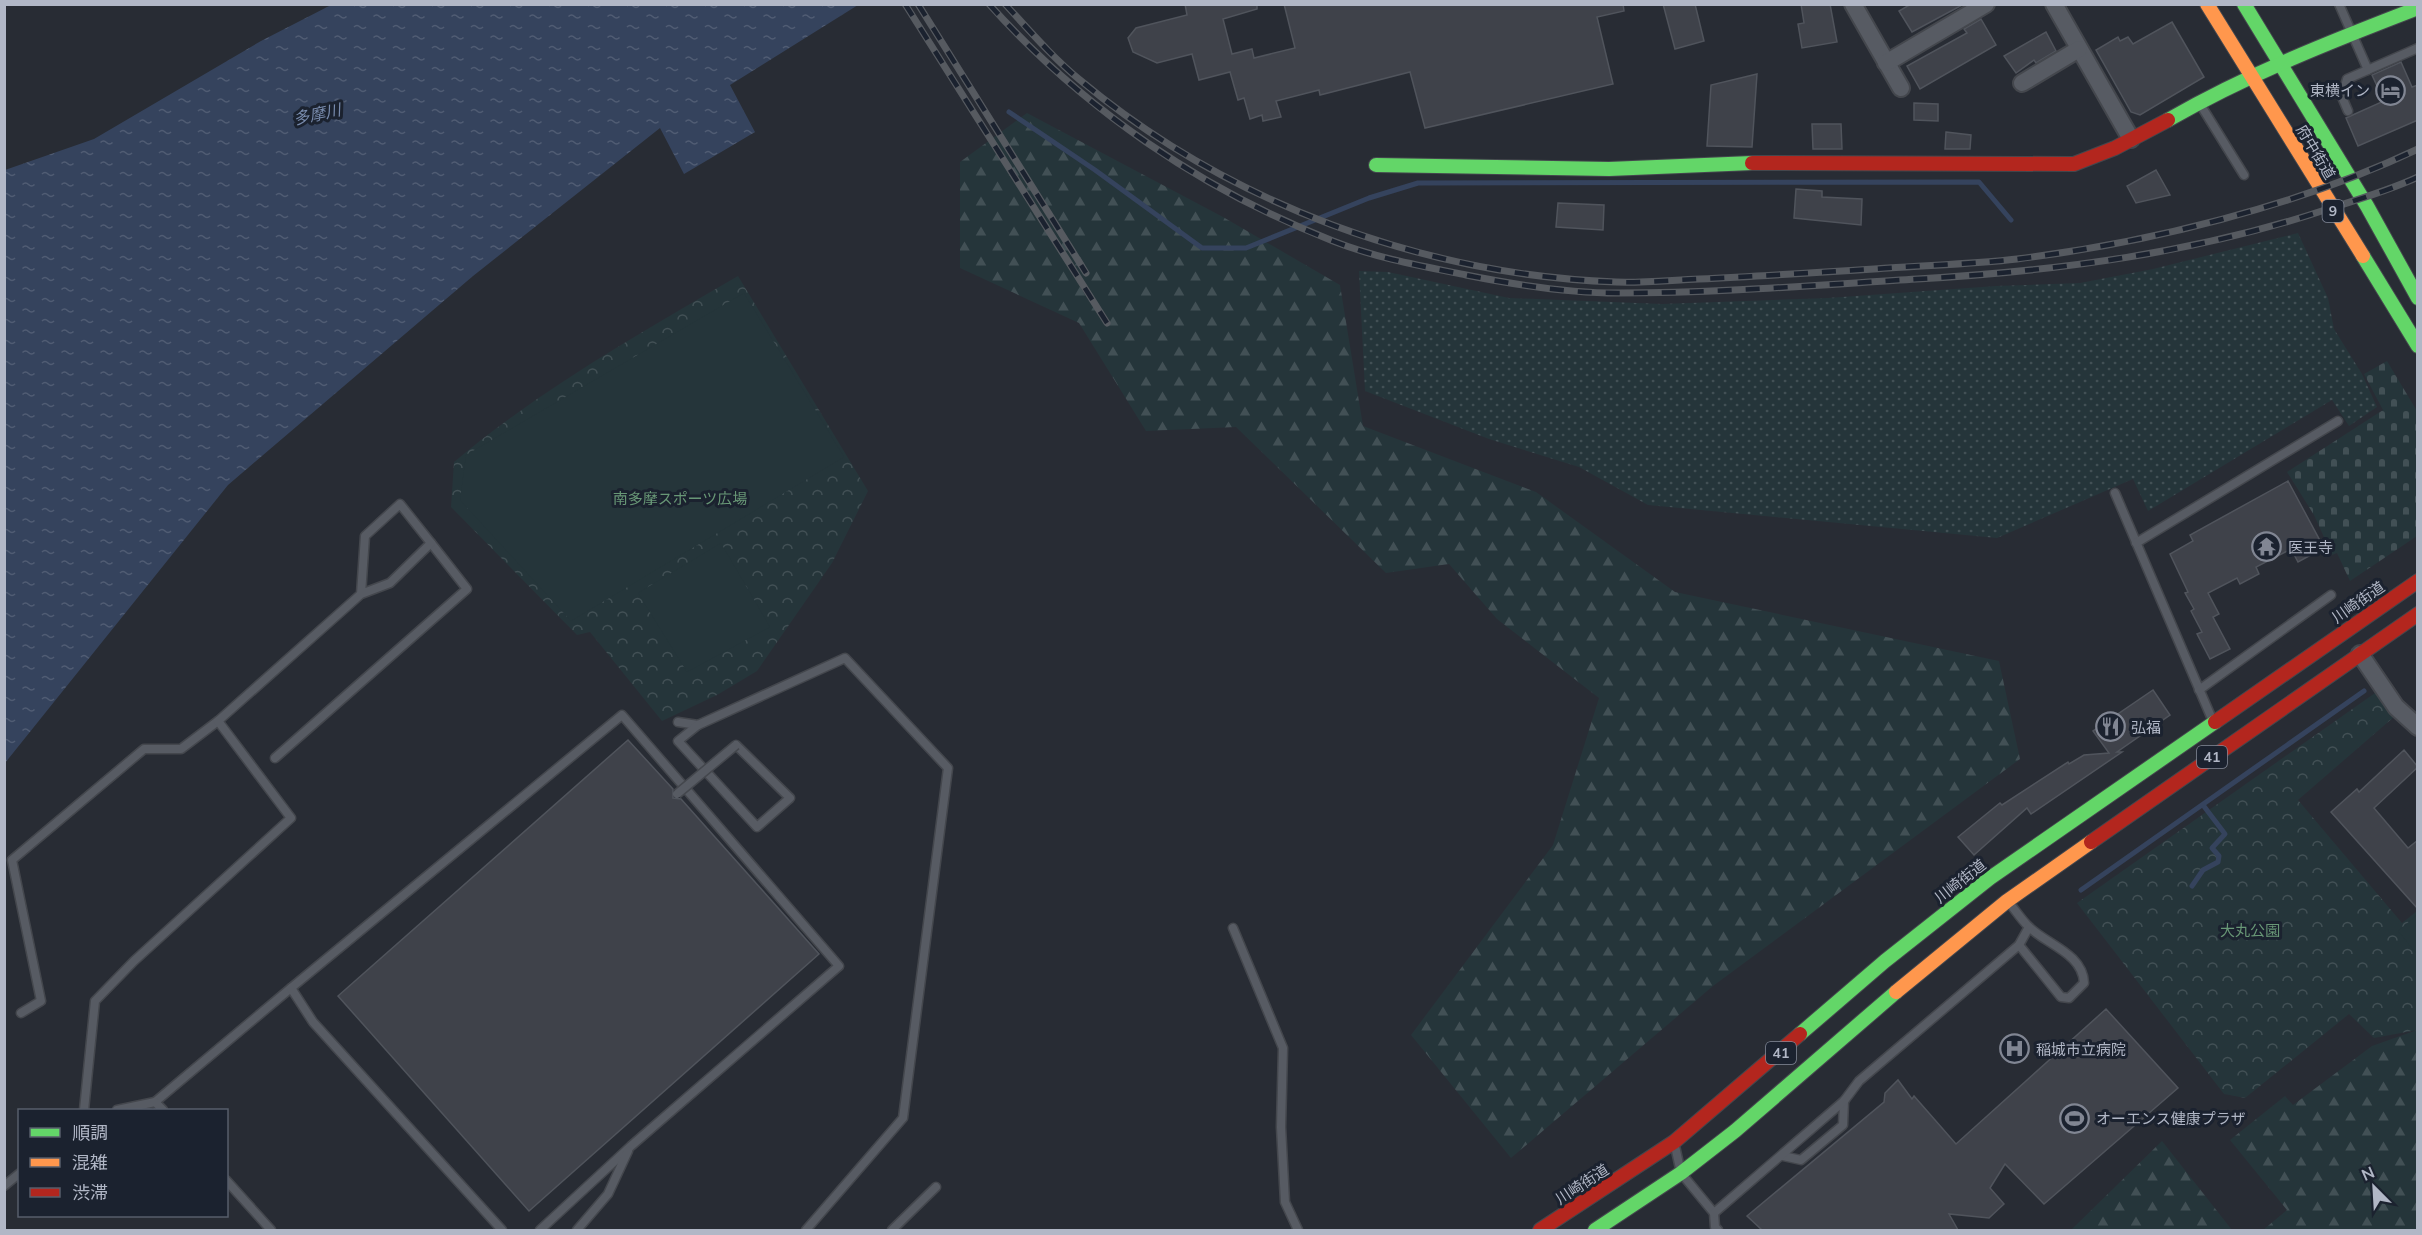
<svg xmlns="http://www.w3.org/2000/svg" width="2422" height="1235" font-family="Mulish,'Noto Sans JP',sans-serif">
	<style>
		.grass { fill: url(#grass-dots) }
		.forest { fill: url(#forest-firs) }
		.cemetery { fill: url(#cemetery-stones) }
		.park { fill: url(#park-crowns) }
		.pitch { fill: #25353a }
		.water { fill: url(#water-ripples) }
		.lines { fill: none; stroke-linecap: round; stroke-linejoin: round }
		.stream { stroke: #35435d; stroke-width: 5 }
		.building { fill: #3f424a; stroke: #50545c; stroke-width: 1.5 }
		.lane-casing { stroke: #44474d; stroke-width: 11 }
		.street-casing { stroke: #44474d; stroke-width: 20 }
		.fast-casing { stroke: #44474d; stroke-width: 16 }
		.slow-casing { stroke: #44474d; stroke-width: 16 }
		.jam-casing { stroke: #44474d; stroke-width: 16 }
		.lane { stroke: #575b63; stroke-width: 8 }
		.street { stroke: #575b63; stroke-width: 16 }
		.fast { stroke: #63d668; stroke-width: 14 }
		.slow { stroke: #ff974d; stroke-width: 14 }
		.jam { stroke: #b3261e; stroke-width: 14 }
		.rail-casing { stroke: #565a60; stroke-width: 7 }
		.rail { stroke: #1b222f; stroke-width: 4.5; stroke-dasharray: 14; stroke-linecap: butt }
		.lane-bridge-casing { stroke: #44474d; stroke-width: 11; stroke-linecap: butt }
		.lane-bridge { stroke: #575b63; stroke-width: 8 }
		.labels { text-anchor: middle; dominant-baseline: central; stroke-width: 6; stroke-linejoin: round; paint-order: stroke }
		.shield { fill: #1b222f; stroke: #848a99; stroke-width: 1.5 }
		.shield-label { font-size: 14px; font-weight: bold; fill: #b1b7c6 }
		.poi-label { font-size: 15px; fill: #b1b7c6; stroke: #1b222f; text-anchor: start }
		.street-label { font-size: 15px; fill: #b1b7c6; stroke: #1b222f }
		.park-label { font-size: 15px; fill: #689776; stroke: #1b222f }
		.water-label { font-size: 16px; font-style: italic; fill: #798cae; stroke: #1b222f }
	</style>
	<defs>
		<pattern id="grass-dots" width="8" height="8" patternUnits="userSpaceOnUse" patternTransform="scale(1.5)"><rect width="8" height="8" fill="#25353a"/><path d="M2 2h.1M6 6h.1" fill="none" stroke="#425055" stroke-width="1.8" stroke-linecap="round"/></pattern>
		<pattern id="forest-firs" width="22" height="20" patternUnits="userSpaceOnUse" patternTransform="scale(1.5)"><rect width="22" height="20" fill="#25353a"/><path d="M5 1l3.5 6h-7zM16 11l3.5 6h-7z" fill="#425055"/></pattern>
		<pattern id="cemetery-stones" width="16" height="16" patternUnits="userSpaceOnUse" patternTransform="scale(1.5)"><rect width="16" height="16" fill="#25353a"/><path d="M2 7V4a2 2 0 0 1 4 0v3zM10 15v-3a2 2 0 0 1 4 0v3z" fill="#425055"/></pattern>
		<pattern id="park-crowns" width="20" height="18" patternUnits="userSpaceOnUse" patternTransform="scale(1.5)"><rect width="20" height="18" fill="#25353a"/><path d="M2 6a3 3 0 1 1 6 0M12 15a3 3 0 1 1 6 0" fill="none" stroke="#425055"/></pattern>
		<pattern id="water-ripples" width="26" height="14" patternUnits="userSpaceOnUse" patternTransform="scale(1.5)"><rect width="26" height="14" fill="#35435d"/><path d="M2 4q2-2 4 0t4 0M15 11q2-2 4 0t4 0" fill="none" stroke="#505c73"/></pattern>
	</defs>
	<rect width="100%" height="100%" fill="#282c34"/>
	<path class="grass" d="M2298 233 2328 298 2334 329 2362 374 2377 407 2349 426 2332 400 2148 511 2133 479 1997 538 1648 505 1579 467 1489 439 1365 391 1359 271 1388 272 1509 298 1662 304 1828 298 1996 286 2080 283 2153 269Z"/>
	<g class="forest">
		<path d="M1027 113 1223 217 1340 285 1363 426 1536 492 1675 592 1999 661 2020 759 1713 986 1511 1158 1411 1035 1553 845 1599 698 1497 619 1449 564 1386 573 1236 427 1146 431 1079 323 960 268V162Z"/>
		<path d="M2417 1030V1230H2263L2287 1210 2230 1140 2285 1096 2293 1105 2372 1046Z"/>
		<path d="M2162 1141 2232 1230H2071Z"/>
	</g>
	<path class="cemetery" d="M2387 361 2417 411V536L2350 581 2337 553 2332 555 2314 515 2287 472 2383 410 2364 374Z"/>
	<g class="park">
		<path d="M738 276 868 491 832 563 757 671 717 695 662 721 590 632 577 635 451 507 454 462C541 389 640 333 738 276Z"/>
		<path d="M2375 693 2395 716 2298 800 2402 923 2417 911V1030L2374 1038 2349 1014 2245 1098 2224 1094 2077 903Z"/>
	</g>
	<g class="pitch">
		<path d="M744 293 844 457 571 621 460 500 466 455Z"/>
		<path d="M721 543 770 627 687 672 638 593Z"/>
		<path d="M2417 915V954L2398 931Z"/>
	</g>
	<path class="water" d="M333 4 858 5 730 85 755 132 684 174 660 128 473 276 228 485 5 763V170L94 139 261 41Z"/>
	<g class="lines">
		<g class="stream">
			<path d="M1009 112 1095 170 1202 248H1246L1369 198 1418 183 1979 182 2011 220"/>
			<path d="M2192 886 2203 870 2218 862 2219 856 2212 848 2225 834 2203 805"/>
			<path d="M2081 890 2364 691"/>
		</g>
	</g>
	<g class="building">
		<path d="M1185 4H1257V9L1223 19 1232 54 1252 49 1254 58 1295 48 1284 4H1623L1624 11 1597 17 1613 84 1425 128 1410 72 1320 95 1319 90 1276 101 1281 117 1263 121 1262 115 1250 119 1244 98 1238 100 1230 72 1199 80 1192 54 1157 63 1133 52 1128 38 1136 28 1187 15Z"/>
		<path d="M1663 4H1695L1704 41 1675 49Z"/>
		<path d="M1801 4H1830L1837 42 1802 48 1798 24 1804 23Z"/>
		<path d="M1911 4H1964L1912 32 1899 11Z"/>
		<path d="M1981 19 1996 45 1920 89 1907 66 1967 33 1964 29Z"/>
		<path d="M2172 22 2204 77 2140 115 2131 112 2096 50 2118 37 2120 41 2128 37 2133 44Z"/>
		<path d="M2046 32 2056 51 2036 63 2034 60 2016 73 2004 56Z"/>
		<path d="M2401 62 2412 87 2418 85V120L2358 146 2346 118 2384 101 2372 75Z"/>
		<path d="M1757 74 1752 147 1707 146 1711 85Z"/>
		<path d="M1914 103 1938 104V121L1914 120Z"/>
		<path d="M1812 124H1841L1842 149H1813Z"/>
		<path d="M1946 132 1971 135 1970 149H1945Z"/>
		<path d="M2156 170 2170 195 2136 203 2127 186Z"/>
		<path d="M1796 189 1822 191V197L1862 199 1861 225 1794 218Z"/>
		<path d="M1558 203 1604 205 1603 230 1556 227Z"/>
		<path d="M2288 481 2324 548 2298 562 2291 549 2256 567 2259 574 2240 584 2237 578 2208 593 2219 614 2213 617 2230 649 2210 659 2197 634 2202 632 2191 611 2194 609 2185 593 2188 592 2170 554 2193 541 2190 535Z"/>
		<path d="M2153 690 2170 715 2117 752H2122L2031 814 2027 808 1974 855 1958 837 2000 803 2002 805 2068 762 2069 764 2084 755 2109 753 2093 731Z"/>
		<path d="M628 740 673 789V798L681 799 819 954 529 1211 338 996Z"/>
		<path d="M2404 750 2418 767 2374 808 2408 848 2418 840V909L2331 812 2357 789 2359 792Z"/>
		<path d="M2106 1009 2178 1088 2044 1204 2005 1164 1990 1188 2004 1204 1989 1218 1949 1214 1958 1230H1762L1747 1216 1884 1102 1885 1093 1898 1080 1912 1099 1914 1096 1956 1144Z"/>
	</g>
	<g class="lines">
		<defs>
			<g id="lane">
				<path d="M2339 4 2368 70"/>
				<path d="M2200 104 2244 175"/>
				<path d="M2348 111 2342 97 2347 79 2418 48"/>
				<path d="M2115 493 2212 719"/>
				<path d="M2136 543 2338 421"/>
				<path d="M2199 690 2331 595"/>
				<path d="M678 722 698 725 845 658 948 768 903 1118 806 1230"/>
				<path d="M698 725 678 741 757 827 790 798 736 745"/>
				<path d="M275 758 467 589 431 543"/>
				<path d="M2010 904C2016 911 2021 919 2028 926 2045 944 2083 953 2084 983L2069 998 2061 997 2019 945"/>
				<path d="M1233 928 1283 1048 1281 1127 1285 1202 1298 1230"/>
				<path d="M21 1013 41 1001 12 860 144 749H181L218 721"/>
				<path d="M155 1102 291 988"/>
				<path d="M84 1110 95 1001 134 961 291 818 218 721 361 594 390 583 431 543 400 504 365 536 361 594"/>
				<path d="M117 1110 155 1102 163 1110"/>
				<path d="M1675 1146 1681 1173 1714 1213 1715 1227 1718 1230"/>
				<path d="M1783 1156 1801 1160 1843 1125 1844 1101"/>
				<path d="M226 1180 271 1230"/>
				<path d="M4 1186 20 1173"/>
				<path d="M1714 1213 1844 1101 1859 1081 2019 945 2029 927"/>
				<path d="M502 1230 313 1022 291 988 622 715 839 966 631 1146 540 1230"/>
				<path d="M577 1230 608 1194 628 1151"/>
				<path d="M892 1230 936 1187"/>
			</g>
			<g id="street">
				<path d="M1853 4 1901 88"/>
				<path d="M2054 4 2131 139"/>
				<path d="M1886 63 1986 4"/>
				<path d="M2022 83 2079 49"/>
				<path d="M2360 654 2396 707 2418 727"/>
			</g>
			<g id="fast">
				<path d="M2244 4 2367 206 2418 298"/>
				<path d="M2168 120C2248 74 2332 41 2418 8"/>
				<path d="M1376 165 1609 169 1752 163"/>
				<path d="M2363 256 2418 346"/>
				<path d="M1800 1034 1885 961 1990 878 2215 722"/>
				<path d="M1595 1230 1681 1173 1735 1131 1896 992"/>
			</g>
			<g id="slow">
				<path d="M2207 4 2363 256"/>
				<path d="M1896 992 2007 901 2091 842"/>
			</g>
			<g id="jam">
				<path d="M1752 163 2074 164 2115 148 2168 120"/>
				<path d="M2215 722 2418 581"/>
				<path d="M2091 842 2418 614"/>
				<path d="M1540 1230 1674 1142 1800 1034"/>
			</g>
		</defs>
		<use href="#lane" class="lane-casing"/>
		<use href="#street" class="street-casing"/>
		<use href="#fast" class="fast-casing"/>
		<use href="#slow" class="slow-casing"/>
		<use href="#jam" class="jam-casing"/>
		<use href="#lane" class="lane"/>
		<use href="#street" class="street"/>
		<use href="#fast" class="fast"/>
		<use href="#slow" class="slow"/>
		<use href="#jam" class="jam"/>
		<defs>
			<g id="rail">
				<path d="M905 4 1107 323"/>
				<path d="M918 4 1086 273"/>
				<path d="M989 4C1083 109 1202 190 1333 241 1376 258 1421 266 1466 275 1516 285 1567 293 1618 293 1718 293 1818 285 1917 279 2058 271 2197 253 2331 208 2360 199 2390 190 2418 177"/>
				<path d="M1005 4C1029 30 1053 58 1080 80 1228 203 1423 275 1616 282 1644 283 1672 280 1699 279 1763 276 1825 272 1888 268 1931 265 1975 264 2017 259 2148 243 2298 206 2418 149"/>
			</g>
		</defs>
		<use href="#rail" class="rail-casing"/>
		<use href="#rail" class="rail"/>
		<defs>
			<path id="lane-bridge" d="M677 794 736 745"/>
		</defs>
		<use href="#lane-bridge" class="lane-bridge-casing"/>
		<use href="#lane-bridge" class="lane-bridge"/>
	</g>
	<defs>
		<symbol id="hotel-ring" viewBox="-11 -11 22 22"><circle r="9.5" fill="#1b222f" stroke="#818693" stroke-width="1.5"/><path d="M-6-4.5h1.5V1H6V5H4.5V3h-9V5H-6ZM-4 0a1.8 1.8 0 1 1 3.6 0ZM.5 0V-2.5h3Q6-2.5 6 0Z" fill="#818693"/></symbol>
		<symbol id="temple-ring" viewBox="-11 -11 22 22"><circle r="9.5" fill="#1b222f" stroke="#818693" stroke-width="1.5"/><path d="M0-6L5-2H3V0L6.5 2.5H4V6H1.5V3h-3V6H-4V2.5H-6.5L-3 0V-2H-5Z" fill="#818693"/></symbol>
		<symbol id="restaurant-ring" viewBox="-11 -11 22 22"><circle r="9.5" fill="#1b222f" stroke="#818693" stroke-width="1.5"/><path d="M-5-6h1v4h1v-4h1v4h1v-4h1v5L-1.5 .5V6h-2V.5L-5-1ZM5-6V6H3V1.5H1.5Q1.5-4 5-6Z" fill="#818693"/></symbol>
		<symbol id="hospital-ring" viewBox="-11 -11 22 22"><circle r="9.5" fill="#1b222f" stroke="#818693" stroke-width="1.5"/><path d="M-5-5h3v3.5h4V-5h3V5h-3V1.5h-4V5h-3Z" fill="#818693"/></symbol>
		<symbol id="stadium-ring" viewBox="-11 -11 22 22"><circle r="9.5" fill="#1b222f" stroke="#818693" stroke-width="1.5"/><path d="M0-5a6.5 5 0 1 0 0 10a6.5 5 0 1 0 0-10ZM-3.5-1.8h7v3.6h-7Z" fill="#818693"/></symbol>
	</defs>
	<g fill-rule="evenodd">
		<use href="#hotel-ring" x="2374" y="74" width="33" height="33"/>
		<use href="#temple-ring" x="2250" y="530" width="33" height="33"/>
		<use href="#restaurant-ring" x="2094" y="710" width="33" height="33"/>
		<use href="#hospital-ring" x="1998" y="1032" width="33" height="33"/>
		<use href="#stadium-ring" x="2058" y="1102" width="33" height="33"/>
	</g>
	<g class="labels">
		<g class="shield">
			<rect x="2322.5" y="200" width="21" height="22" rx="4.5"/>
			<rect x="2197" y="746" width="30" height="22" rx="4.5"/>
			<rect x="1766" y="1042" width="30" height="22" rx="4.5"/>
		</g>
		<g class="shield-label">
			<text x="2333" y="211">9</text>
			<text x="2212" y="757">41</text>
			<text x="1781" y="1053">41</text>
		</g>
		<g class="poi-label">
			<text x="2370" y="90" text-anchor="end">東横イン</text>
			<text x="2288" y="547">医王寺</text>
			<text x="2131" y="727">弘福</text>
			<text x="2036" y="1049">稲城市立病院</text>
			<text x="2096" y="1118">オーエンス健康プラザ</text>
		</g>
		<g class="street-label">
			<text transform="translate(2316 152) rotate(59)">府中街道</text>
			<text transform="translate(2358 602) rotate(-35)">川崎街道</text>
			<text transform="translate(1960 881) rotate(-38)">川崎街道</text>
			<text transform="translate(1582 1184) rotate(-33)">川崎街道</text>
		</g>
		<g class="park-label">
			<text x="680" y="498">南多摩スポーツ広場</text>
			<text x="2250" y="930">大丸公園</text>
		</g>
		<g class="water-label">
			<text transform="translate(317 114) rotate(-12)">多摩川</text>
		</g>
	</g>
	<rect width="2422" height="1235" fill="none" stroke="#b1b7c6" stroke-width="12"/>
	<rect x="18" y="1109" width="210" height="108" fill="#1b222f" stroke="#575e6b" stroke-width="1.5"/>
	<rect x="30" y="1128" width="30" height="9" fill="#63d668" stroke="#575e6b" stroke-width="1.5"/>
	<text x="72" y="1139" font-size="18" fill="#b1b7c6">順調</text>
	<rect x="30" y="1158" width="30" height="9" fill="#ff974d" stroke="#575e6b" stroke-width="1.5"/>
	<text x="72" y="1169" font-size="18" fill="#b1b7c6">混雑</text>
	<rect x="30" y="1188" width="30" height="9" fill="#b3261e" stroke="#575e6b" stroke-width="1.5"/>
	<text x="72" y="1199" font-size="18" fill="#b1b7c6">渋滞</text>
	<g transform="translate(2374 1187) rotate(336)" stroke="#1b222f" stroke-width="4.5" paint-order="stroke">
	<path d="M0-4.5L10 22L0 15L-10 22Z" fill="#b1b7c6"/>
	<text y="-9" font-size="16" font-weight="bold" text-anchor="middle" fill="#b1b7c6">N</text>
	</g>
</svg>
